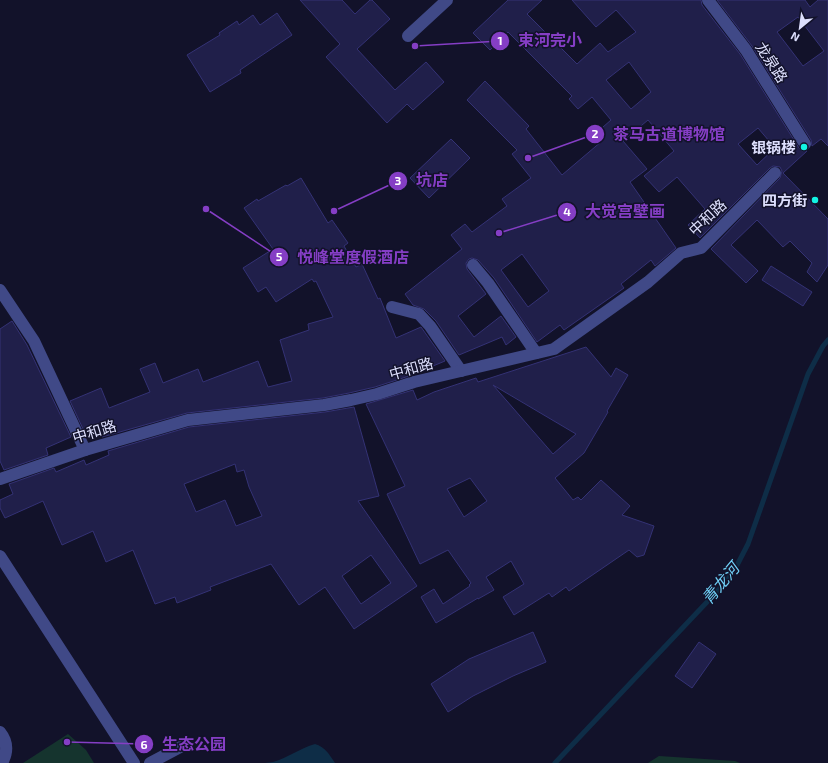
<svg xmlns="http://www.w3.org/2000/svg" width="828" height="763" font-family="'Exo 2','Noto Sans SC',sans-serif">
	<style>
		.green { fill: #15342e }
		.water { fill: #0e2d47 }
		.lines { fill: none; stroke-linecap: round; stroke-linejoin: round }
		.stream { stroke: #0e2d47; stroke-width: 5 }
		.building { fill: #201f4a; stroke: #343275; fill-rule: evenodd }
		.minor { stroke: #404987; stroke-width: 12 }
		.poi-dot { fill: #12f4e4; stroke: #12122a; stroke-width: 1.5 }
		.labels { text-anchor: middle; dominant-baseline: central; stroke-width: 3; stroke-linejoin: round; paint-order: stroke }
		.street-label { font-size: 15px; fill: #dddffd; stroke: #12122a }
		.poi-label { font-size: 15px; font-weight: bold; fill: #dddffd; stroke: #12122a; text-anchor: end }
		.water-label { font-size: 16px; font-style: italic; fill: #70d1f8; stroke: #12122a }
		.leader { fill: none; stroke: #853ec5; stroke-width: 1.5 }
		.callout-dot { fill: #853ec5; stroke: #12122a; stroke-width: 1.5 }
		.mark-label { font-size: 12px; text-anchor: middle; font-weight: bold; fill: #fff }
		.callout-label { font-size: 16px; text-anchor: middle; font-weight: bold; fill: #853ec5; stroke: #12122a; stroke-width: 3; stroke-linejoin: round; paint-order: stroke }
	</style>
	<rect width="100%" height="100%" fill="#12122a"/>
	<g class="green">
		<path d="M68 734 86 750 94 763H23Z"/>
		<path d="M659 756 735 761 740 763H648Z"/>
	</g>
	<path class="water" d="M315 744C325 747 329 754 335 763H257C262 763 268 763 273 762 288 758 300 748 315 744Z"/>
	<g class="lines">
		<path class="stream" d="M555 763 724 584 734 571 748 544 808 374 823 346 828 340"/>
	</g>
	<g class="building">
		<path d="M300 0H342L355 14 370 0H372L390 19 357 49 395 90 426 62 444 82 413 110 407 104 387 123 326 57 340 44Z"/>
		<path d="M508 0H542L527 14 577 64 600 43 608 52 636 32 616 10 596 27 572 0H701L702 5 740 54 799 148 802 151H807L783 173 828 219V265L817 282 807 272 812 263 790 241 783 247 757 220 731 245 758 271 746 283 711 249 780 178 782 171 780 167 773 166 770 168 700 238 688 225 705 209 677 177 659 192 644 176 674 151 648 120 623 141 647 169 630 182 676 248 655 266 651 260 621 284 624 288 564 330 560 325 537 342 494 278 478 260 472 258 469 259 466 263 467 269 486 294 458 316 474 337 501 316 516 337 506 345 502 337 459 355 436 321 424 309 413 305 405 294 462 249 451 235 465 224 472 232 507 206 502 199 531 178 512 154 517 150 467 100 485 81 529 126 526 129 562 175 602 141 595 134 611 120 592 97 578 109 569 99 572 96 508 32 490 50 473 33ZM629 62 651 92 631 109 606 80ZM758 128 775 148 757 165 738 144ZM522 254 549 291 528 307 501 270Z"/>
		<path d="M717 0H805L810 7 818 0H828V146L821 139 812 146 811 140 752 46ZM798 17 824 51 803 66 777 32Z"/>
		<path d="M277 13 292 35 240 70 241 73 210 92 187 55 220 35 219 33 237 21 239 25 253 15 260 25Z"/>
		<path d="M451 139 470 158 429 198 410 178Z"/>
		<path d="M301 178 328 223 332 220 348 243 344 246 356 267 362 264 378 299 380 298 396 338 421 327 445 361 409 376 375 387 349 393 323 398 187 413 102 437 97 426 84 431 70 401 101 388 109 408 150 392 140 369 155 363 163 383 198 369 203 382 258 361 268 387 292 381 280 340 309 330 308 324 333 317 316 281 314 282 312 279 276 302 266 287 258 292 243 268 273 249 244 208 257 199 258 201 286 185 287 186Z"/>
		<path d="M771 266 812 292 803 306 762 280Z"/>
		<path d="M12 321 27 345 71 437 46 448 48 455 4 470 0 461V329Z"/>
		<path d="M586 347 611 377 616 368 628 375 607 411 608 412 584 453 555 478 573 500 578 497 581 500 601 480 630 506 622 515 654 526 644 555 637 557 629 550 569 591 566 587 552 597 549 593 514 615 503 597 524 584 511 561 486 577 494 590 478 599V598L436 623 421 597 434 589 443 604 470 586 469 585 471 583 448 550 420 564 387 494 405 486 366 404 413 390 417 400 434 392 476 378 478 382ZM493 385 576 434 553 454ZM470 478 487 501 464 517 447 489Z"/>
		<path d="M354 407 379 496 358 501 417 586 354 629 325 587 299 605 271 564 210 587 211 590 177 603 175 597 155 604 133 550 106 562 93 531 62 545 43 501 5 518 0 508V500L13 494 9 484 54 468 56 472 84 460 86 465 109 455 108 451 189 427 325 412ZM235 464 237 472 244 470 249 487 262 516 236 526 225 500 196 512 184 484ZM371 555 391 583 361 604 342 576Z"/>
		<path d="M533 632 546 662 513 676 473 696 448 712 431 684 469 659Z"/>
		<path d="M699 642 716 654 692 688 675 676Z"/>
	</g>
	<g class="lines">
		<g class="minor">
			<path d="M708 0 746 50 805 144"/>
			<path d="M408 36 447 0"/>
			<path d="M473 265 488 283 536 353"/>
			<path d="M0 290 34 341 85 450"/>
			<path d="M392 307 419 314 430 326 461 371"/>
			<path d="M0 479 85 450 188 420 324 405 351 400 377 394 414 382 554 349 648 282 681 253 701 248 775 173"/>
			<path d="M0 556 134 763"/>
			<path d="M0 732C8 742 8 752 2 763"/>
			<path d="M150 763 184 745"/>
		</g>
	</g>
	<g class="poi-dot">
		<circle cx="804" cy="147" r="4"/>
		<circle cx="815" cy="200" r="4"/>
	</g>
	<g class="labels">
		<g class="street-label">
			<text transform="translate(772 62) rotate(57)">龙泉路</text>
			<text transform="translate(707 217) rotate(-43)">中和路</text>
			<text transform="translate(411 368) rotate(-16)">中和路</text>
			<text transform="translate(94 431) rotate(-17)">中和路</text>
		</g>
		<g class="poi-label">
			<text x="796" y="147">银锅楼</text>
			<text x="807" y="200">四方街</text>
		</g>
		<g class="water-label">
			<text transform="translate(720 583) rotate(-50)">青龙河</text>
		</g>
	</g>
	<path class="leader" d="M415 46L500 41M528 158L595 134M334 211L398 181M499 233L567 212M206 209L279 257M67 742L144 744"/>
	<g class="callout-dot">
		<circle cx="415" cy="46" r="4"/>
		<circle cx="528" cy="158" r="4"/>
		<circle cx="334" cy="211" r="4"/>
		<circle cx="499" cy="233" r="4"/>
		<circle cx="206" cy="209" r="4"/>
		<circle cx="67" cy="742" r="4"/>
		<circle cx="500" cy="41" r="10"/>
		<circle cx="595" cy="134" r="10"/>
		<circle cx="398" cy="181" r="10"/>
		<circle cx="567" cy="212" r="10"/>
		<circle cx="279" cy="257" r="10"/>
		<circle cx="144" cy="744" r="10"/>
	</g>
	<g class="mark-label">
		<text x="500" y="45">1</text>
		<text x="595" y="138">2</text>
		<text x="398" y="185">3</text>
		<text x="567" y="216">4</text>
		<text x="279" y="261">5</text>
		<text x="144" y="749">6</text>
	</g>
	<g class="callout-label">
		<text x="550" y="46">束河完小</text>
		<text x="669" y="140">茶马古道博物馆</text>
		<text x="432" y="186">坑店</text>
		<text x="625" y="217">大觉宫壁画</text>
		<text x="353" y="263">悦峰堂度假酒店</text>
		<text x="194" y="750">生态公园</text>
	</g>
	<g transform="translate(800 28) rotate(209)" stroke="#12122a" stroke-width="3" paint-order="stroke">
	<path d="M0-3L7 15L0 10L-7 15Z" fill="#dddffd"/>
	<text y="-6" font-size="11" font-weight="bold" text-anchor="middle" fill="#dddffd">N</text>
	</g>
</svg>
